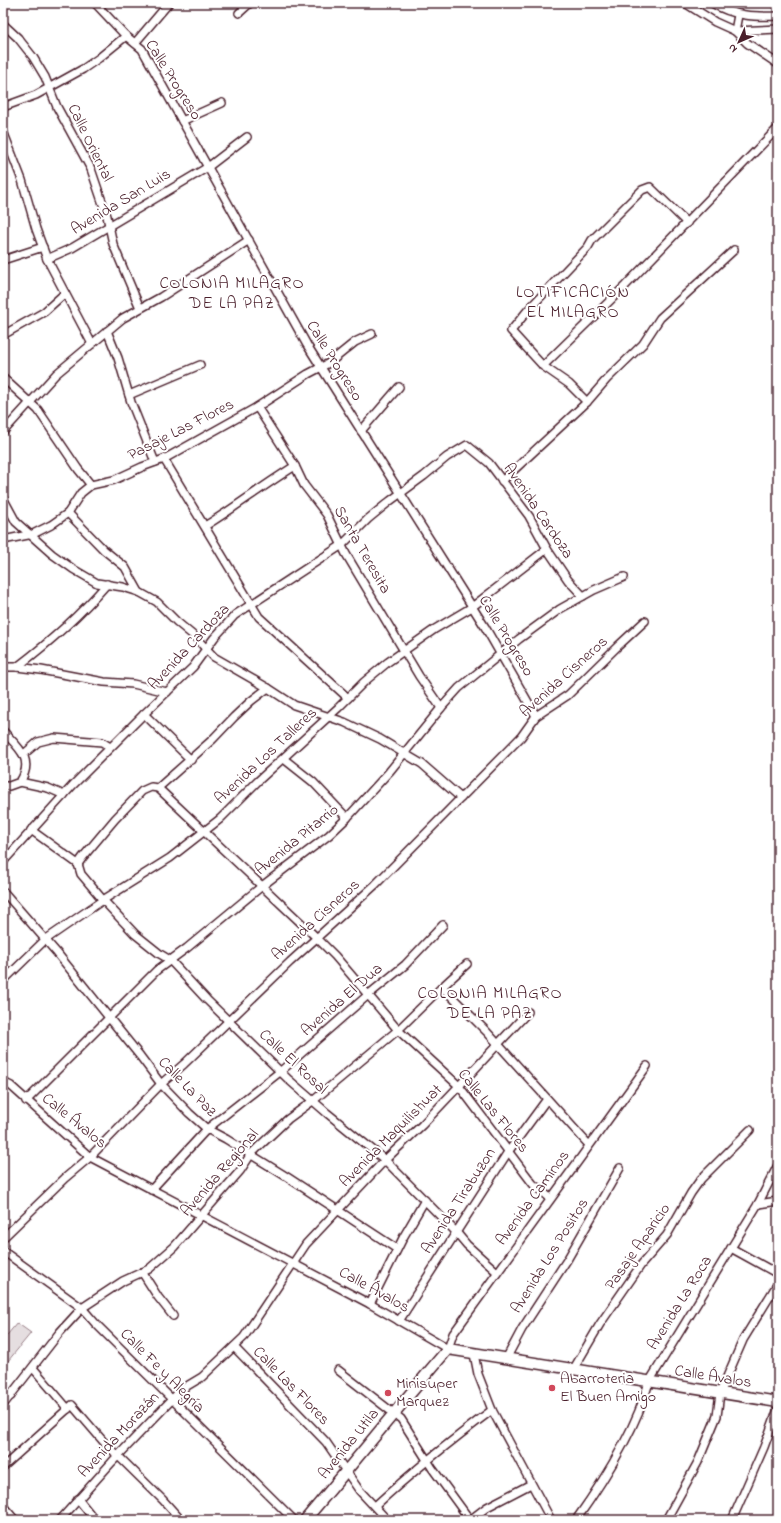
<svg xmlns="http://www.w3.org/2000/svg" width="781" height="1523" font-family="'Indie Flower',sans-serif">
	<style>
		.green { fill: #e5dee0; stroke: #987e86 }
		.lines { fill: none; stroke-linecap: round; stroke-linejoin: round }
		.street-casing { stroke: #4a1f2b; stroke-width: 10 }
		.secondary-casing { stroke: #4a1f2b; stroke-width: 13 }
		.street { stroke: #fff; stroke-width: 7 }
		.secondary { stroke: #fff; stroke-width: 10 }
		.poi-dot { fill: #d1495b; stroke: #fff; stroke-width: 1.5 }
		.labels { text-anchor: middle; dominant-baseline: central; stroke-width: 4; stroke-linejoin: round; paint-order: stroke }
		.street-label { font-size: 16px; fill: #4a1f2b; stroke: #fff }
		.poi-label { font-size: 16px; fill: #4a1f2b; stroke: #fff; text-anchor: start }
		.neighbourhood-label { font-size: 17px; letter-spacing: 1px; fill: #4a1f2b; stroke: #fff }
	</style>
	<rect width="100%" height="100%" fill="#fff"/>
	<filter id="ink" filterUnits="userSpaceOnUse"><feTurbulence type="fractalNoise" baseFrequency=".025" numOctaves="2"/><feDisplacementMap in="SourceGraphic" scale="8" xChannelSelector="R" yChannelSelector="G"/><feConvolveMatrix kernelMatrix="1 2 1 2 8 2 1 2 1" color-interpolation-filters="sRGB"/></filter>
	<g filter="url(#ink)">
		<path class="green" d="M17 1323 31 1333 8 1361 3 1357V1340Z"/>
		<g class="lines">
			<defs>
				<g id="street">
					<path d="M95 3 126 36 142 49 307 345 485 627 536 716"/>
					<path d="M685 3 715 22 735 31 778 29"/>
					<path d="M712 3C733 16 754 17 778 16"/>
					<path d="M239 13 250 3"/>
					<path d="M738 15 735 31 747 43 778 64"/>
					<path d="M3 24 18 38 33 57 45 77 57 107 91 169 107 216 113 244 140 308"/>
					<path d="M135 43 169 3"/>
					<path d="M3 107 36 95 83 69 99 58 126 36"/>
					<path d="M182 121 222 103"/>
					<path d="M3 131 22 180 36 229 47 259 92 344"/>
					<path d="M47 259 72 248 208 167 247 137"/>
					<path d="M3 260 43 247"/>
					<path d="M107 331 118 358 131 402 155 462"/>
					<path d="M3 335 44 312 65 293"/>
					<path d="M543 366 625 286 778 128"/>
					<path d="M3 378 38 410 78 469 91 485"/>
					<path d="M129 395 200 365"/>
					<path d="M587 402 569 384 543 366 511 331 528 310 588 247 592 240 642 190 650 187 687 223"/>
					<path d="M257 407 295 466 304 485 327 515 346 554 419 676 441 708"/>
					<path d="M361 431 399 387"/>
					<path d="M3 432 56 374 123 318 161 297 249 240"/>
					<path d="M164 459 259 617 348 698"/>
					<path d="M502 481 587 402 607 379 643 344 660 318 734 250"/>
					<path d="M3 498 16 522 52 554 73 569 97 583 123 587 139 592"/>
					<path d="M68 513 104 550 125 567 139 592 157 602 177 622 195 637 214 657 268 688 294 705 344 722 380 739 422 764 461 798"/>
					<path d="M205 526C236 507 264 485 295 466"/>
					<path d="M3 540 33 534 51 525 68 513 81 493 91 485 114 480 142 467 164 459 257 407 308 374 329 363 355 342 372 334"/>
					<path d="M3 667H17L41 670 104 682 133 684 167 692"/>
					<path d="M17 667C50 642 80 615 107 584"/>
					<path d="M144 714 191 760"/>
					<path d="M3 731C18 747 35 759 20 782"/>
					<path d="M24 754 38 742 54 738 102 742 110 747"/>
					<path d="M284 759 313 782 347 818"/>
					<path d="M20 782 48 788 64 795"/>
					<path d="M3 786H9L20 782"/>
					<path d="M158 788 317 938 335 956 398 1030 459 1086 533 1184 550 1198"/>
					<path d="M31 830 78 864"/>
					<path d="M3 862 73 785 144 714 193 667 214 638 235 615 342 545 368 519 390 501 424 476 447 457 467 445 489 463 529 516 547 549 568 580 583 596"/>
					<path d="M78 864 81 874 103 900 135 934 160 954 170 960 207 1000 289 1080 327 1113 385 1160 456 1232 467 1245 497 1272"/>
					<path d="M78 864 83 857 115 819 142 791 151 787 158 788 212 740 234 717 251 701 268 688"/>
					<path d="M3 891 57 953 140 1056 161 1084 189 1113 207 1129 226 1139 287 1177 397 1249"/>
					<path d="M3 981 45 940 103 900 170 858 220 819 258 781 338 708 364 682 388 662 435 629 472 607 547 549"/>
					<path d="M442 987 487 1032 589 1145"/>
					<path d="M3 1082 11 1086 90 1157 370 1304 448 1349 453 1334 647 1066"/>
					<path d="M26 1101 157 970 187 948 262 886 329 835 347 818 389 772 441 708 459 688 519 639 560 609 594 590 624 577"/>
					<path d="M151 1190 207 1129 281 1071 368 995 405 965 443 925"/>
					<path d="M758 1204 778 1201"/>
					<path d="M3 1238 65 1178 90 1157 161 1084 184 1064 290 962 375 885 521 737 536 716 568 695 618 646 645 621"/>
					<path d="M731 1248 778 1274"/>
					<path d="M3 1251 82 1308 95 1323 294 1520"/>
					<path d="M142 1272 158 1297 173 1316"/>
					<path d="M370 1304 404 1236 425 1200"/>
					<path d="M399 1321 508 1152 547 1099"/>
					<path d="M234 1347 326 1442 359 1490 387 1520"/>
					<path d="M474 1354 478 1374 492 1410 551 1520"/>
					<path d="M506 1359 522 1329 567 1260 620 1168"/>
					<path d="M33 1368 68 1409"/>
					<path d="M338 1370 401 1419 432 1468 470 1520"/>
					<path d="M573 1370 600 1324 641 1265 667 1235 691 1193 701 1179 750 1130"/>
					<path d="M3 1390 11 1396"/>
					<path d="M3 1405 60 1332 82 1308 123 1281 149 1269 174 1247 240 1171 251 1154 288 1119 314 1100 398 1030 442 987 467 964"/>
					<path d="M3 1467 72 1405 103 1441 163 1500 181 1520"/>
					<path d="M78 1499 95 1520"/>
					<path d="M3 1506 15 1520"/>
					<path d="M375 1506C412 1472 452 1440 492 1410"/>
					<path d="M60 1520 112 1462 182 1389 202 1377 244 1337 306 1244 385 1160 422 1125 459 1086 528 1012"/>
					<path d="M470 1520 487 1507 531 1484"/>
					<path d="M576 1520C605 1479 636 1430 649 1382L758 1204 778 1165"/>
					<path d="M666 1520 698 1462 717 1416 720 1393 743 1340 778 1283"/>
					<path d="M732 1520 764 1447 778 1409"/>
				</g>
				<path id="secondary" d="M305 1520C353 1464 399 1406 448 1349L778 1402"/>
			</defs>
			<use href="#street" class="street-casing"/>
			<use href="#secondary" class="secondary-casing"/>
			<use href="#street" class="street"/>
			<use href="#secondary" class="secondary"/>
		</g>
	</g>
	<g class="poi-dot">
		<circle cx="552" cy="1388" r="4"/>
		<circle cx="388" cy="1393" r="4"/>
	</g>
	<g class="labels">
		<g class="street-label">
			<text transform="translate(173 80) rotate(58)">Calle Progreso</text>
			<text transform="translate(90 143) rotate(64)">Calle Oriental</text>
			<text transform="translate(121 202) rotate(-31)">Avenida San Luis</text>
			<text transform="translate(334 361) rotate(58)">Calle Progreso</text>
			<text transform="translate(181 430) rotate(-27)">Pasaje Las Flores</text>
			<text transform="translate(538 511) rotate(56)">Avenida Cardoza</text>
			<text transform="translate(362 550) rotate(60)">Santa Teresita</text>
			<text transform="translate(506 636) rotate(59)">Calle Progreso</text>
			<text transform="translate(189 647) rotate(-47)">Avenida Cardoza</text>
			<text transform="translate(564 677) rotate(-42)">Avenida Cisneros</text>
			<text transform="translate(266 756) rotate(-43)">Avenida Los Talleres</text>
			<text transform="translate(297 840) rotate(-39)">Avenida Pitarrio</text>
			<text transform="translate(316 920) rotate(-42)">Avenida Cisneros</text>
			<text transform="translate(342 1000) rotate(-41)">Avenida El Dua</text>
			<text transform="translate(293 1062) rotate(43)">Calle El Rosal</text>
			<text transform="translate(187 1087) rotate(46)">Calle La Paz</text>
			<text transform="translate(493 1111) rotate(51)">Calle Las Flores</text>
			<text transform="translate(74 1121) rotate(39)">Calle Ávalos</text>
			<text transform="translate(391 1136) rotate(-45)">Avenida Maquilishuat</text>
			<text transform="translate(220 1173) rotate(-49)">Avenida Regional</text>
			<text transform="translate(533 1198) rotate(-54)">Avenida Caminos</text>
			<text transform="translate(459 1201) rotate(-57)">Avenida Tirabuzon</text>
			<text transform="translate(638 1247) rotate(-55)">Pasaje Aparicio</text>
			<text transform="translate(550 1256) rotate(-58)">Avenida Los Positos</text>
			<text transform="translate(374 1290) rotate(29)">Calle Ávalos</text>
			<text transform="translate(680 1303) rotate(-58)">Avenida La Roca</text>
			<text transform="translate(162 1371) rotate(45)">Calle Fe y Alegría</text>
			<text transform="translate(713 1377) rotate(9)">Calle Ávalos</text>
			<text transform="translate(291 1386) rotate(46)">Calle Las Flores</text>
			<text transform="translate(119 1435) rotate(-47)">Avenida Morazán</text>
			<text transform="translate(349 1444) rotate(-51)">Avenida Utila</text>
		</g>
		<g class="poi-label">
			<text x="560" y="1379">Abarroteria<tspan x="560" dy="18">El Buen Amigo</tspan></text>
			<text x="396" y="1384">Minisuper<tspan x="396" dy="18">Marquez</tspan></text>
		</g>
		<g class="neighbourhood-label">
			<text x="232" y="283">COLONIA MILAGRO<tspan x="232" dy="20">DE LA PAZ</tspan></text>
			<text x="573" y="292">LOTIFICACIÓN<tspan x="573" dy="20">EL MILAGRO</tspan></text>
			<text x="490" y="993">COLONIA MILAGRO<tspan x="490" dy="20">DE LA PAZ</tspan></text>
		</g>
	</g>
	<rect width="781" height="1523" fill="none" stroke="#fff" stroke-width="16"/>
	<rect x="8" y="8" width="765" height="1507" fill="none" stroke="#4a1f2b" stroke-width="1.5" filter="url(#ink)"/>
	<g transform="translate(739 42) rotate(225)" stroke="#ffffff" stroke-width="3" paint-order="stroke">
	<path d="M0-3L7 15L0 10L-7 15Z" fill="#4a1f2b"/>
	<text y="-6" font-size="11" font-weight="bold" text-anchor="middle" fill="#4a1f2b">N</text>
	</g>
</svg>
